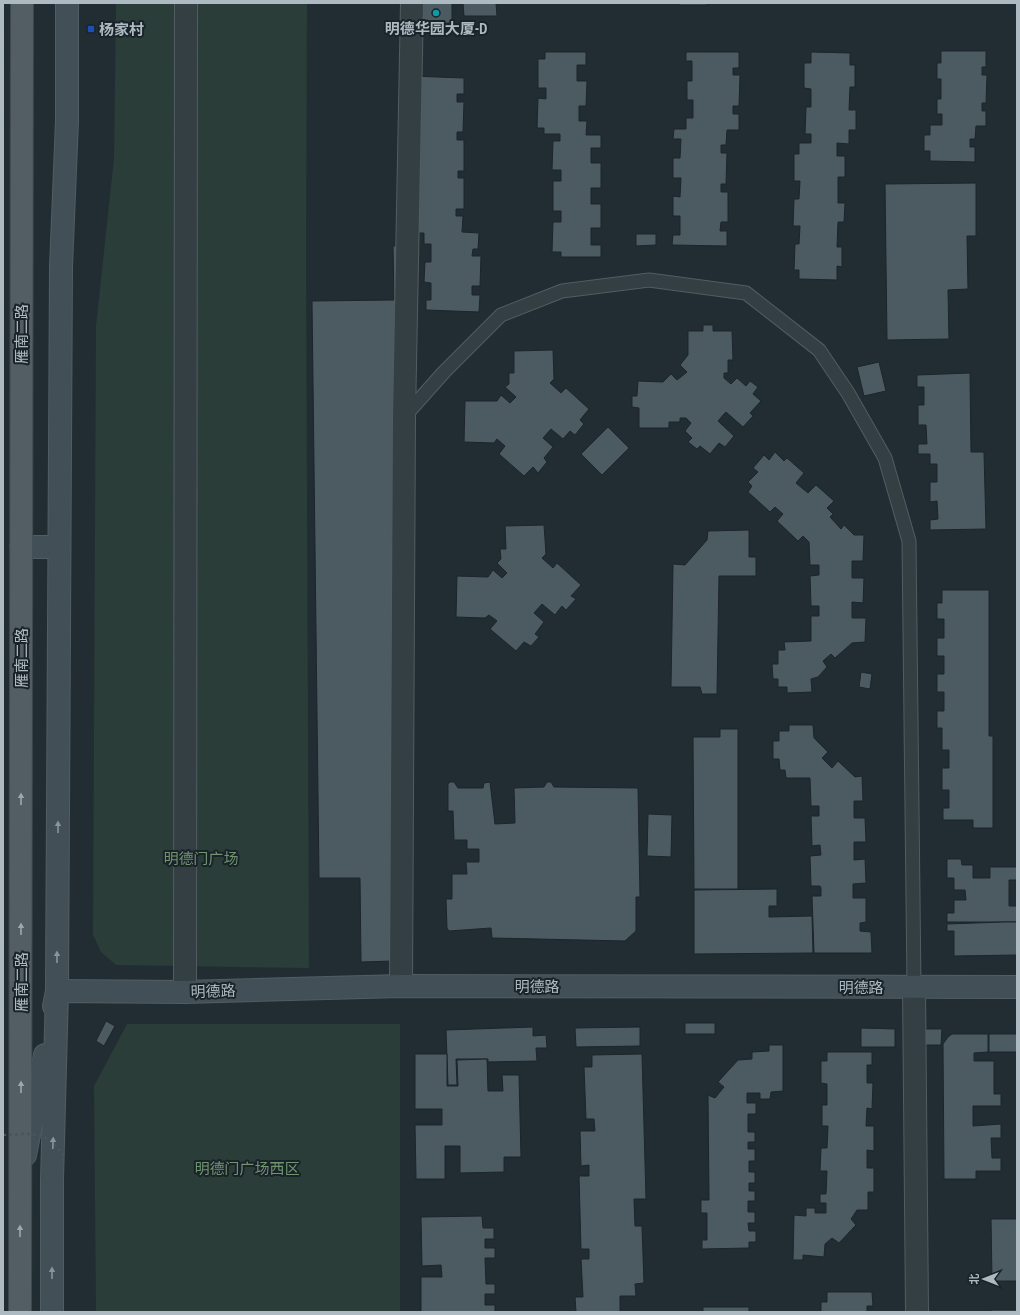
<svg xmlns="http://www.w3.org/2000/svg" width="1020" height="1315" font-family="'PT Sans Narrow','Noto Sans SC',sans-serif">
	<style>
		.green { fill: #2a3d38 }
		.building { fill: #4c5a62; stroke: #1c252b }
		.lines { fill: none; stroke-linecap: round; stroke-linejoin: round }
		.lane-casing { stroke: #525d62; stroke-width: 15 }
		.street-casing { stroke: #525d62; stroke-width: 24 }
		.secondary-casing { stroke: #525d62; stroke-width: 24 }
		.primary-casing { stroke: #3e484e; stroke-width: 24 }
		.lane { stroke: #343f44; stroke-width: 13 }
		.street { stroke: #343f44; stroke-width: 22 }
		.secondary { stroke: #434f57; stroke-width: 22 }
		.primary { stroke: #525e64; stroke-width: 22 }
		.path-bridge { stroke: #465856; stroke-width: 2.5; stroke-dasharray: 3 3; stroke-linecap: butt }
		.oneway { fill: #9ca8ae }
		.oneway2 { fill: #89959c }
		.culture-dot { fill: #0f9aa8; stroke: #1a2329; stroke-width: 1.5 }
		.transit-dot { fill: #1a4fb4; stroke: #1a2329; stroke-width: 1.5 }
		.labels { text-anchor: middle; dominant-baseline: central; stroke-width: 4; stroke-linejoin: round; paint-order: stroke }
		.poi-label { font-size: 15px; font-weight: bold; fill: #aebac1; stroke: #1a2329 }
		.street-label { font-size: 15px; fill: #aebac1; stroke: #1a2329 }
		.park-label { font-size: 15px; fill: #709570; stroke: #1a2329 }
	</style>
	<rect width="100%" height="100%" fill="#212d33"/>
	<g class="green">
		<path d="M116 3H307L306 253 309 968 116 965 101 952 93 935 96 326 114 158Z"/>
		<path d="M127 1024H400V1312H96L94 1086Z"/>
	</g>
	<g class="building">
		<path d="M419 3H452V23L420 24Z"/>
		<path d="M463 3H496L497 16H464Z"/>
		<rect x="679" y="3" width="28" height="2"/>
		<path d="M941 51H986V67H982V75H987L986 103H982V111H986V126H976L975 139H970V147H975V162L930 161V151H924V135H930V125H942V114H937V99H941V79H937V63H941Z"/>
		<path d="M545 52H586V65H577V81H587L586 106H579V121H587L586 135H601V148H591V163H601V188H591V204H601V228H591V245H601V257H561V252H552L553 222H561V211H553V181H561V170H552L553 141H560V134H544V128H537L538 98 546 99V88H538V59H545Z"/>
		<path d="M686 52H739V68H733V75H740L739 106H733V114H739V130H727L726 145H721V153H727L726 184H721V192H728V222H721L720 231H727V246L672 245 673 235H680V216H673V196L680 197 681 178H673V158H680L681 139H673L674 129H686V118H693V100H687V81H692V61H686Z"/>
		<path d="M811 52 850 53V65H855V87H850L849 110H856V130H849V144L837 143V156H845V177H838V203H845L844 222H838L837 247H842V267L837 266V280L799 279V270H794L795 244H799L800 226H793L794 199H799L800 181H794V154H799V143H811V134H805L806 107H811V89L804 88V63H811Z"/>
		<path d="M410 76 464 78V94H457V102H464L463 132H457V140H464V171H458V178H464V209H456V216H463L462 232 479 233 478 249H473L472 256H481L480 286H472V295H480L479 312 426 310V300H431V283L424 282 425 262H431V244H424V233H412Z"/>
		<path d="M976 183V236H967L968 289 948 290 949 339 887 340 885 184Z"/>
		<path d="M636 234H656V245L636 246Z"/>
		<path d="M393 246H412L413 307H395L402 878 393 961 361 962 360 878H319L312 301 394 300Z"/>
		<path d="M703 325H713V331H732L733 360H728V373H724V378L731 384 737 378 746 386 750 381 758 387 753 394 761 401 750 413 753 416 743 427 726 412 724 414 718 421 734 436 725 447 719 443 710 454 700 446 697 449 688 442 692 438 685 431 691 423 686 418H680V422H669V428H639V408L632 407V396H637L638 381 663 382 671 374 677 380 687 372 680 365 688 355V331H703Z"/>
		<path d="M553 350 554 379 550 383 561 393 566 388 589 409 580 420 584 424 575 435 570 431 563 439 551 429 543 438 553 447 544 458 547 462 538 473 533 467 524 476 499 454 505 446 497 439 494 443 464 442 465 401H497L501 395 510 403 516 397 505 387 509 384V373H514V351Z"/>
		<path d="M879 362 886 391 864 396 857 367Z"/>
		<path d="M970 373 971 452H984L986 529 930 530V520L938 519 937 501 930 502V482H937V464H930V454H918V444H927L926 425H918V405H924V387H917V375Z"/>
		<path d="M608 427 629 448 602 475 581 454Z"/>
		<path d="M775 452 784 461 787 458 804 473 796 483 808 493 816 485 834 501 827 508 833 514 830 517 841 529 844 525 854 535H864L863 561H852V578H864L863 603 852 602V618H866L865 642 852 643 835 658 831 654 823 661 827 667 818 677 811 679 812 692 787 693V687H778V679H773L772 664H778V650H785L784 642 811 641V616H819V606H811L810 576 819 575V565H810L809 542 803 536 798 541 777 521 783 514 775 507 770 512 748 492 752 486 748 482 758 472 753 468 764 455 769 460Z"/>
		<path d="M544 525 546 554 542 558 553 568 557 563 581 585 571 596 576 599 566 610 562 606 555 615 542 604 534 613 544 622 535 634 539 637 531 646 524 642 516 651 490 629 497 621 489 615 485 618 456 617 457 576 488 577 493 570 502 578 507 573 497 563 501 559 500 549H506L505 526Z"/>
		<path d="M749 530V557H756V576H719L717 694H702L700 687H671L673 564 685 565 707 540 708 531Z"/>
		<path d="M942 590H989V736H993V828H973V820H943V808H949V790H942V768H949V750H942V728H937V711H944V692H937V674H944V656H937V638H944V619H937V603H942Z"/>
		<path d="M861 672 872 674 870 689 859 687Z"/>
		<path d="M789 725H813L814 738 828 752 822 758 832 768 838 761 855 777 862 776 863 801H854V818H865L866 842H854V860L865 859 866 883 853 884V898H866V922L860 923V931L871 932 872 953H814L812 896H821V888L820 886H811L810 856 821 855 820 845 812 846 811 816H819V806H811L810 778H786L785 770H780L779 759H773V741H779V731H789Z"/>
		<path d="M720 729H738V889H694L693 737H720Z"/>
		<path d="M450 782H454L458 788H483L484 783 490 782 495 824 515 823 514 788 544 787 547 782H551L554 787 638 788 640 897H636V931L625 941 492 938 491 928 449 931 447 928 446 899H452V874H467L466 862H479V849H467V840H454L453 811H448V784Z"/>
		<path d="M648 814 672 815 671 857 647 856Z"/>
		<path d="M947 859H961L962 865H973V878H990V867H1017V880H1009V906H1017V922H947V913H954V900H966L965 890H954V878H947Z"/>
		<path d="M777 889V906H769V917L812 916 813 953 694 954V890Z"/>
		<path d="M1004 922H1017V955L954 956V931H947V924Z"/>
		<path d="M106 1021 115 1026 104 1046 96 1041Z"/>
		<rect x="685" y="1023" width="30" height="11"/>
		<path d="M533 1027V1036L546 1035 547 1048H536L537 1061 488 1062V1059H456L457 1085H448L446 1030Z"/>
		<path d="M640 1027V1046L576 1047 575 1028Z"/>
		<path d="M861 1028 895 1029V1047H861Z"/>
		<path d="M925 1029H942L941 1045H925Z"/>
		<path d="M952 1034H988V1052L974 1053V1061H994V1094H1001V1106H973V1126L1001 1124V1138H991L992 1158H1001V1171H976V1179H944L943 1044 948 1037Z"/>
		<rect x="989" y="1034" width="28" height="18"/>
		<path d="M769 1045H783V1091L771 1092 770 1099H760V1093H747V1103H756V1114H748V1132H755V1142H748V1149H755V1161H749V1172H755V1183H749V1191H755V1201H748V1212H755V1223H748L749 1231H756V1242H749V1248L702 1249V1240H707V1213H701V1200H709L708 1095 715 1098 724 1087 718 1082 738 1060 752 1059V1052L769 1051Z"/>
		<path d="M827 1052H872V1065H867V1083H873L872 1109 867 1108 866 1126H874V1151L867 1150V1168H874V1192H868V1210H857L851 1219 856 1225 839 1243 832 1238 825 1244 824 1257 803 1255V1260H793L794 1215 806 1216V1208H815V1213H826V1203H820V1194H826L827 1171H820L821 1148H827L828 1126H822V1105H827V1084L821 1083V1061H827Z"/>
		<path d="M415 1054H447V1086H458L457 1060 487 1059 488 1091H503L502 1075H519L521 1157H504V1172L460 1173V1146H445V1179H416L415 1125H442V1109H415Z"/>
		<path d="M642 1054 646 1199H634L635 1226H642L644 1283 635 1284 636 1296H620V1312H576L575 1297H583L581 1259H589V1249H581L579 1176H589V1165L581 1166 580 1131H595L594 1119H586L584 1067H592V1055Z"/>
		<path d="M482 1216 483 1228H494V1239H485V1248H495V1258H485L486 1284H495V1294H485V1305H495V1312H421V1277H442L441 1265 422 1266 421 1217Z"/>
		<path d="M991 1219H1017V1281H992Z"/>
		<path d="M827 1292H872L873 1306H867V1312H821V1302H827Z"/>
		<path d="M703 1307H749V1311L754 1312H703Z"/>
		<rect x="991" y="1310" width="26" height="2"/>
	</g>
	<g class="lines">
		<defs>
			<path id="lane" d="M404 417 444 372 501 315 562 291 649 280 746 293 819 350 848 393 885 458 909 541 914 987"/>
			<g id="street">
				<path d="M401 986 404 417 412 3"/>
				<path d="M914 987 917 1312"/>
				<path d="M185 992 186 3"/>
			</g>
			<g id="secondary">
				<path d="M21 547H59"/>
				<path d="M54 1006 57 991 185 992 401 986 1017 987"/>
				<path d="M25 1155 45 1055"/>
				<path d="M52 1312V1180L57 991 61 267 67 121V3"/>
			</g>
			<path id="primary" d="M20 1312 22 3"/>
		</defs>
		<use href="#lane" class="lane-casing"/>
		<use href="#street" class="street-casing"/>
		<use href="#secondary" class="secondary-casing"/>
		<use href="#primary" class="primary-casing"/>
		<use href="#lane" class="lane"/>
		<use href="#street" class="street"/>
		<use href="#secondary" class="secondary"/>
		<use href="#primary" class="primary"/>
		<path class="path-bridge" d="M3 1135C32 1134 45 1129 64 1156"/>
	</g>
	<defs><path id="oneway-solid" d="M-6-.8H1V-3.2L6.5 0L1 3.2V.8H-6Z"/></defs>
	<g class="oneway">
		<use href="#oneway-solid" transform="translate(21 799) rotate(-90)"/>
		<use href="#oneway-solid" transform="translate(21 929) rotate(-90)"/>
		<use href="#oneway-solid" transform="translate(21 1087) rotate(-90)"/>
		<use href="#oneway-solid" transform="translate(20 1231) rotate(-90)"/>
	</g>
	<g class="oneway2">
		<use href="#oneway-solid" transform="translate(58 827) rotate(-90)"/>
		<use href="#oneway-solid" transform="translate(57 957) rotate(-90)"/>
		<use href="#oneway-solid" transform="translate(53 1143) rotate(-88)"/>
		<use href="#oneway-solid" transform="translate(52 1273) rotate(-90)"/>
	</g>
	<circle class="culture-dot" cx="436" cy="13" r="4"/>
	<rect class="transit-dot" x="87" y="25" width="8" height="8" rx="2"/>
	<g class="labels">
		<g class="poi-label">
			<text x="436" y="28">明德华园大厦-D</text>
			<text x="99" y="29" text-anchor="start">杨家村</text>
		</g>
		<g class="street-label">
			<text transform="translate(21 334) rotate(-90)">雁南二路</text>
			<text transform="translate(21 658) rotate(-90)">雁南二路</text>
			<text transform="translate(21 982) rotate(-90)">雁南二路</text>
			<text x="537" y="986">明德路</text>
			<text x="861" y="987">明德路</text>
			<text transform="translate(213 991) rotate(-2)">明德路</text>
		</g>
		<g class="park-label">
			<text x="201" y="858">明德门广场</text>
			<text x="247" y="1168">明德门广场西区</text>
		</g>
	</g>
	<rect width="1020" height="1315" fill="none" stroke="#aebac1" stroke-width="8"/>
	<g transform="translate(984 1279) rotate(270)" stroke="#1a2329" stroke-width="3" paint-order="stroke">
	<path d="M0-3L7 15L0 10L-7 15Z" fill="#aebac1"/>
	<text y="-6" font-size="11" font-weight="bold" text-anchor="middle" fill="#aebac1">北</text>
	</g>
</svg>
